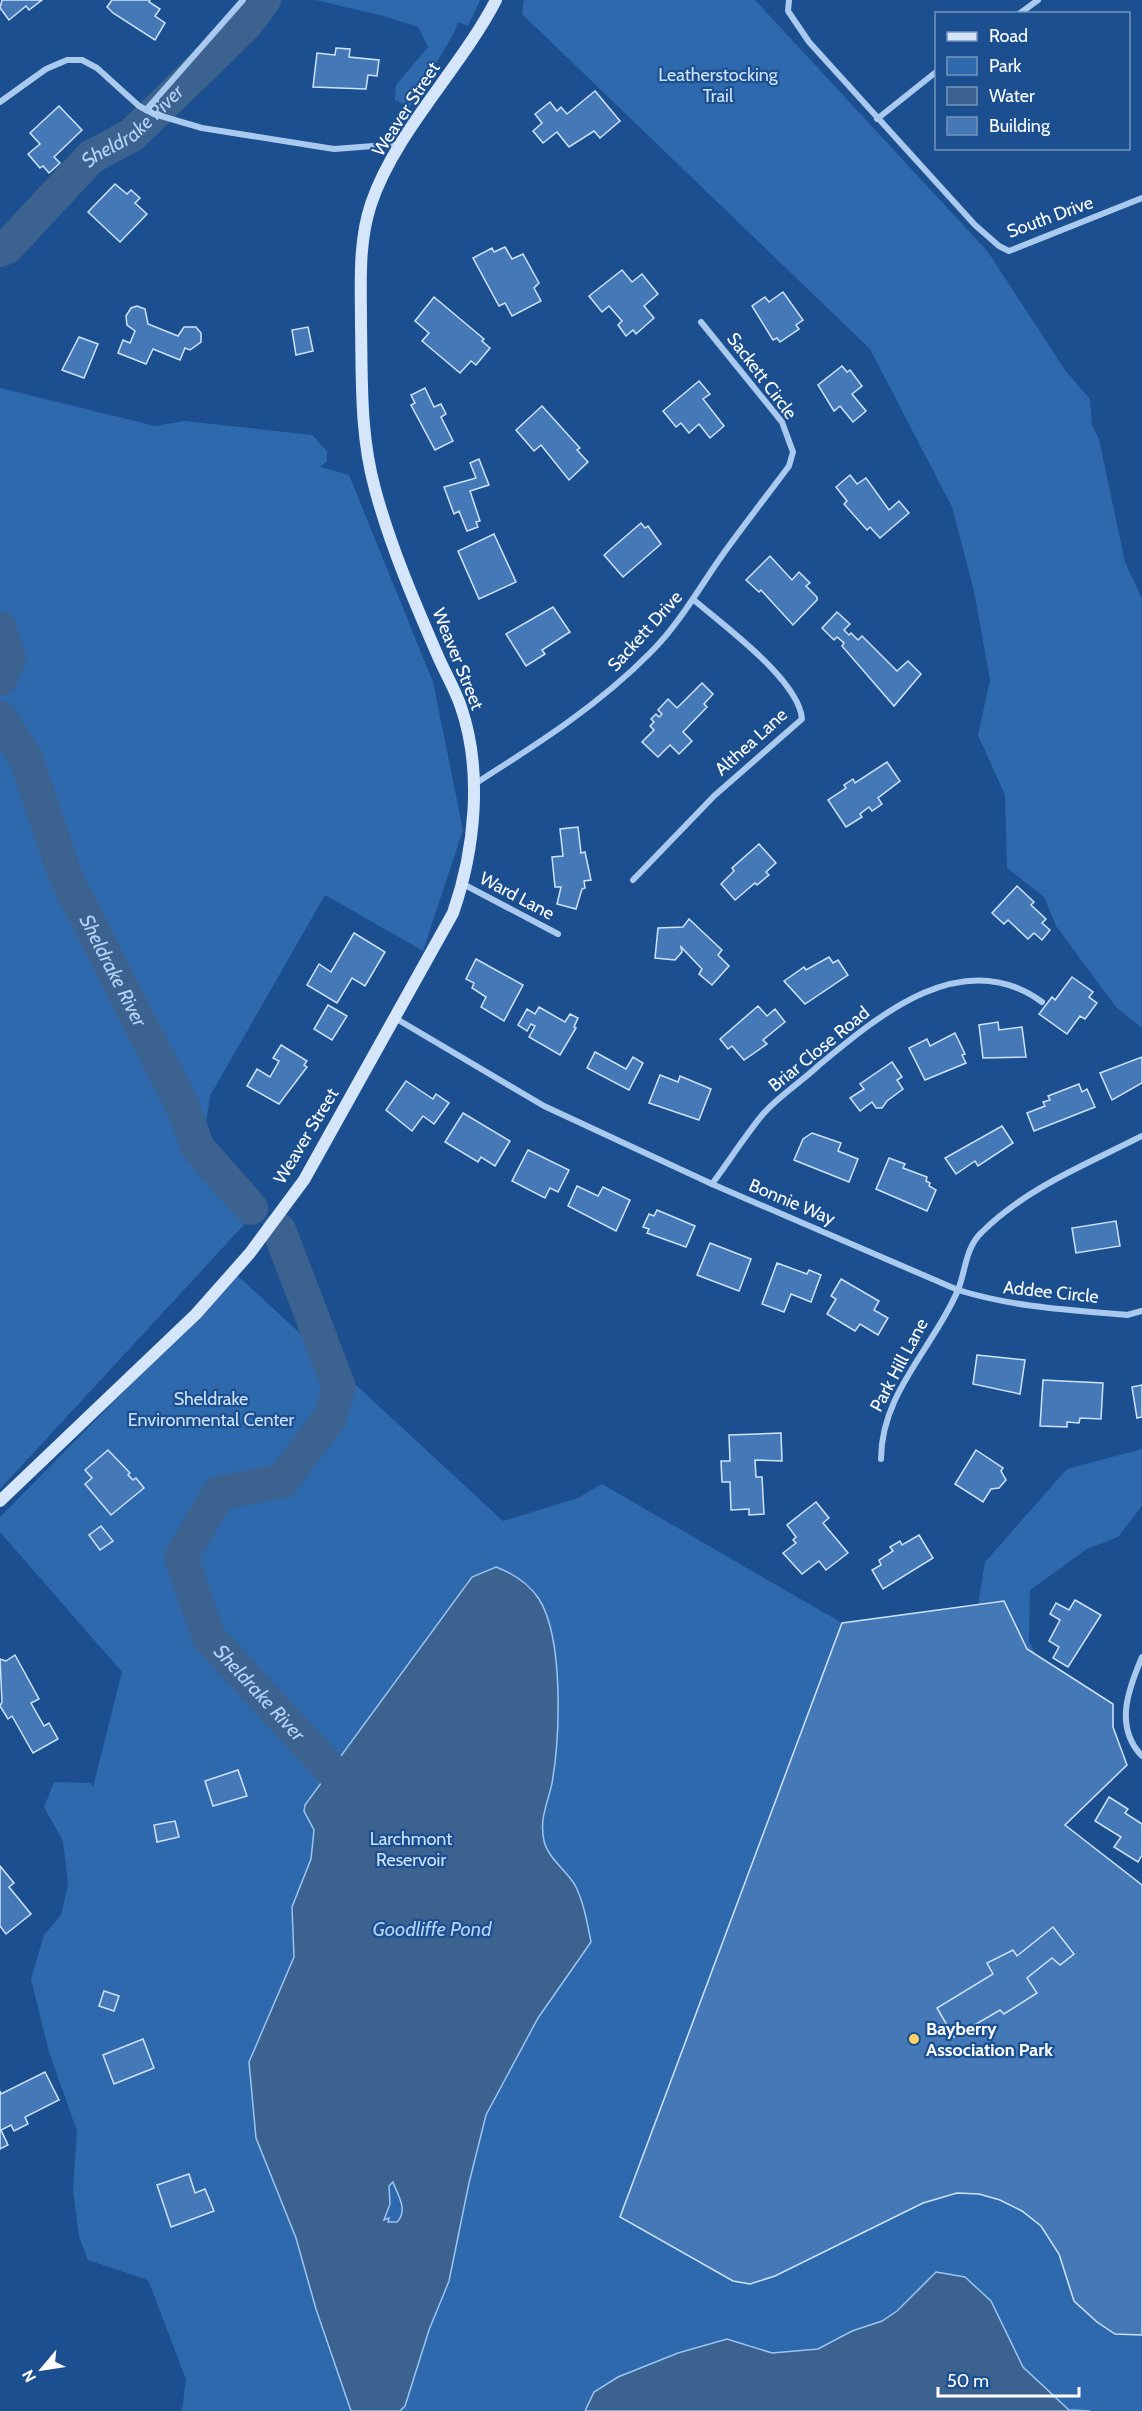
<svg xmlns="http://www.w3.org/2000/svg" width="1142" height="2411" font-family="Cabin,sans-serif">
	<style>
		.green { fill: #2e69ad }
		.water { fill: #3c6290; stroke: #9cc4f0; stroke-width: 1.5; fill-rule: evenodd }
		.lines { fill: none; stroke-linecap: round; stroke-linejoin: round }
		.river { stroke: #3c6290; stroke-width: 34 }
		.building { fill: #4478b7; stroke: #cfe3fa; stroke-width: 1.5 }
		.street { stroke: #a9c9ee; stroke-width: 6 }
		.secondary { stroke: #d6e6fa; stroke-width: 12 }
		.poi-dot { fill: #ffd166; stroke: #1b4f8f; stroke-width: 2 }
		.labels { text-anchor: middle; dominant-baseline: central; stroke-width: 4.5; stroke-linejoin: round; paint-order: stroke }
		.park-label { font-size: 18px; fill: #cfe3fa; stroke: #1b4f8f }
		.street-label { font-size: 18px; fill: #fff; stroke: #1b4f8f }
		.poi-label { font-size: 18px; font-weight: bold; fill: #fff; stroke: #1b4f8f; text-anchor: start }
		.water-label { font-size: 20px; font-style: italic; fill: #b5d3f5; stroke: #1b4f8f }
	</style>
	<rect width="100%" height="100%" fill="#1b4f8f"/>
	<g class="green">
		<path d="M316 0H480L468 26 458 22 454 33 410 107 395 100 396 85 428 47 418 27 384 16Z"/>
		<path d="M524 0H755L988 252 1065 370 1090 399 1092 425 1099 439 1125 562 1142 599V1028L1116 1007 1056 926 1044 897 1007 868 1005 795 978 735 990 680 974 591 952 507 870 349 522 14Z"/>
		<path d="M0 388 155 426 185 421 312 435 327 451V461L320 467 349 475 433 682 463 830 423 951 325 895 210 1096 204 1137 265 1202 0 1489Z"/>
		<path d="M238 1276 503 1521 578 1498 602 1484 842 1623 620 2217 775 2276 923 2203 957 2193 979 2194 1000 2200 1022 2211 1041 2226 1059 2254 1075 2301 1097 2322 1115 2334 1142 2335V2411H182L186 2379 148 2280 88 2260 79 2237 73 2189 77 2131 49 2052 31 1979 44 1935 61 1915 68 1885 63 1841 44 1807 54 1782 90 1783 93 1787 122 1672 0 1532V1517Z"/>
		<path d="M1142 1449V1506L1118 1537 1087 1549 1030 1590 1029 1641 1044 1674 971 1648 985 1562 1067 1469Z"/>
	</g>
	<g class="water">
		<path d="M496 1567C512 1573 529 1584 539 1599 564 1639 560 1737 552 1783 548 1803 539 1818 544 1841 548 1858 566 1870 575 1885 584 1903 587 1922 591 1942L538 2018 486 2115 469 2183 449 2281 429 2330 405 2406 400 2411H351L316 2309 296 2238 256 2138 249 2062 294 1957 292 1907 311 1859 314 1830 304 1811 305 1805 472 1577ZM393 2182C397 2194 409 2210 397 2222H388L389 2218 384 2220 390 2204 389 2186Z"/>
		<path d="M936 2272 965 2277 991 2301 1023 2367 1069 2410 1090 2411H585L594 2392 618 2377 678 2353 727 2339 772 2353 818 2349 852 2331 882 2321 897 2311Z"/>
	</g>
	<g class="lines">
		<g class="river">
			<path id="s1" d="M0 250 7 247 91 157 132 135 245 25 264 0"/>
			<path d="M0 628 9 659 0 679"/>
			<path id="s2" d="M0 718 25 756 66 878 182 1105 198 1148 251 1208"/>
			<path id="s3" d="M279 1230 339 1387 329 1419 282 1481 219 1493 181 1557 209 1638 333 1772"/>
		</g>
	</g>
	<g class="building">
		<path d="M2 0H42L29 10 26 6 9 20 0 8Z"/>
		<path d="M112 0H150L149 2 160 9 155 16 165 23 155 40 113 13 107 7Z"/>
		<path d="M336 48 350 49 349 57 379 60 377 76 368 75 366 89 313 87 317 53 335 55Z"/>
		<path d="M595 91 620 121 600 138 594 131 569 147 557 132 543 143 533 131 542 123 535 114 550 102 557 111 561 107 567 114Z"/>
		<path d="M59 106 82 130 54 157 60 163 49 173 43 166 40 168 28 154 40 144 30 133Z"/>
		<path d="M115 184 127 194 131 190 140 198 135 203 147 214 120 242 88 212Z"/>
		<path d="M505 247 512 259 523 254 539 283 534 288 541 301 512 316 505 303 499 306 473 258 492 248 494 252Z"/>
		<path d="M622 270 632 282 642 274 658 294 644 306 654 318 636 334 633 330 626 336 618 325 622 321 609 306 602 312 589 296Z"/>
		<path d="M783 292 803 320 796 325 799 329 780 342 777 338 773 340 752 306 765 297 769 302Z"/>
		<path d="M434 297 484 339 482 341 490 348 476 365 471 361 460 373 422 341 429 333 415 321Z"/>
		<path d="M137 306 145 309 148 324 178 336 184 327H196L201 333V342L190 350 185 348 180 360 153 349 146 364 118 353 123 340 130 343 135 331 127 325 126 316 131 308Z"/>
		<path d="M308 327 313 351 296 355 292 330Z"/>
		<path d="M79 337 98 344 84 378 62 370Z"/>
		<path d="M842 366 847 372 850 370 862 386 852 394 866 411 853 422 840 406 834 411 818 385Z"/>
		<path d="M699 381 710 394 703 399 724 426 710 438 699 424 689 433 681 423 676 427 663 411Z"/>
		<path d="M425 388 434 407 441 404 446 414 441 417 453 441 435 450 411 405 415 403 411 395Z"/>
		<path d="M542 406 580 448 577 450 588 462 569 480 541 445 534 451 516 430Z"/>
		<path d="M479 459 489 485 470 491 480 521 476 522 478 527 467 531 459 511 454 514 444 487 476 478 470 463Z"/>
		<path d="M850 475 857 484 866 478 889 510 899 501 909 513 880 538 870 527 867 530 844 504 847 501 836 487Z"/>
		<path d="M641 523 645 528 648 526 661 544 623 577 604 555Z"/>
		<path d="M494 534 516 582 479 599 458 551Z"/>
		<path d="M770 556 792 580 799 572 810 583 806 586 817 597V600L793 625 761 590 759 592 746 580Z"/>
		<path d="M553 607 570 632 542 650 545 654 526 666 506 634Z"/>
		<path d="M837 612 850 624 844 630 849 635 851 633 858 640 862 636 897 671 908 661 921 674 894 706 842 646 844 643 837 637 834 640 822 628Z"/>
		<path d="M702 683 713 694 704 704 707 707 683 732 692 741 679 754 670 745 658 757 642 742 654 730 650 726 654 722 651 719 656 714 659 717 662 714 658 710 668 699 677 708Z"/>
		<path d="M887 762 900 781 878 798 882 804 872 811 869 807 860 814 862 817 846 827 828 800 846 788 844 785 853 779 855 783Z"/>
		<path d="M578 827 581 853 585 852 591 880 584 881 585 888 582 889 576 909 557 904 561 887H555L552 857 563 856 560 829Z"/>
		<path d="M759 844 776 863 766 872 769 875 757 885 755 883 735 900 721 884 734 871 732 868Z"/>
		<path d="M1017 886 1034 902 1031 905 1046 919 1042 923 1050 930 1042 940 1034 933 1028 939 1008 920 1004 924 992 913Z"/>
		<path d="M689 919 722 950 718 955 729 966 712 985 699 974 702 969 681 947 682 952 675 960 655 958 658 928 683 927Z"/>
		<path d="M354 933 385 952 365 986 352 978 337 1003 307 985 319 964 331 972Z"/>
		<path d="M829 957 833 963 838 960 848 975 805 1004 784 981 804 967 806 970Z"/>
		<path d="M476 959 523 985 504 1021 481 1007 486 997 472 988 474 983 466 979Z"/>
		<path d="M1072 977 1093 992 1089 997 1097 1003 1085 1019 1080 1016 1067 1034 1039 1014 1052 997 1055 1000Z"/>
		<path d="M328 1005 347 1016 332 1040 314 1029Z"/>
		<path d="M758 1006 767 1016 775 1009 785 1022 763 1040 767 1044 744 1060 732 1046 728 1049 720 1039Z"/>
		<path d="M539 1007 565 1022 570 1014 578 1018 574 1027 576 1028 560 1055 529 1037 535 1026 531 1024 527 1031 518 1025 527 1009 535 1014Z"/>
		<path d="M998 1022 999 1030 1022 1027 1026 1057 983 1058 979 1025Z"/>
		<path d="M955 1033 965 1054 962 1055 966 1063 925 1080 909 1048 927 1039 930 1046Z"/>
		<path d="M281 1045 307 1061 304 1065 307 1067 279 1104 247 1086 257 1069 270 1077 279 1061 273 1058Z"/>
		<path d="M595 1052 626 1069 633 1057 643 1063 629 1090 587 1068Z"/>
		<path d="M1142 1057V1083L1112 1100 1100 1073Z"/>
		<path d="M892 1062 902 1077 897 1080 903 1089 887 1101 882 1108H876L872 1102 860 1111 850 1098 864 1089 860 1084Z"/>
		<path d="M660 1075 678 1082 680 1076 711 1089 699 1120 649 1103Z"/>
		<path d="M406 1081 433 1099 436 1094 449 1103 434 1124 423 1116 412 1131 386 1110Z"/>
		<path d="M1079 1084 1082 1092 1087 1089 1095 1107 1034 1131 1027 1113 1045 1106 1043 1102 1050 1100 1048 1096Z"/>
		<path d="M463 1113 510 1141 495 1166 481 1157 478 1162 445 1142Z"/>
		<path d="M1002 1126 1013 1143 978 1166 975 1161 956 1174 945 1158Z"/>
		<path d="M812 1133 841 1143 838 1151 858 1159 849 1182 794 1160 803 1139Z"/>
		<path d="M528 1150 569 1170 558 1192 550 1188 545 1198 512 1181Z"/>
		<path d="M889 1158 905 1164 903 1168 927 1177 926 1181 930 1183 929 1186 936 1190 927 1211 876 1189Z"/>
		<path d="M577 1186 598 1196 603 1187 630 1200 616 1231 568 1206Z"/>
		<path d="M657 1210 695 1226 686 1247 647 1233 649 1229 643 1227 649 1214 654 1216Z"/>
		<path d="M1116 1221 1120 1246 1076 1253 1072 1228Z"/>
		<path d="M710 1243 751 1259 739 1291 697 1275Z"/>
		<path d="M777 1263 807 1274 809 1270 821 1275 811 1302 791 1294 784 1312 762 1304Z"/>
		<path d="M841 1279 879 1301 874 1310 888 1318 878 1335 860 1324 855 1331 827 1314 836 1299 831 1296Z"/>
		<path d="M977 1355 1025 1360 1020 1394 973 1384Z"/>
		<path d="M1043 1380 1103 1383 1101 1419 1080 1418 1079 1423 1067 1422V1427L1040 1426Z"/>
		<path d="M1142 1385V1417L1137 1418 1132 1387Z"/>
		<path d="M781 1433 782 1461 755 1460 756 1477H762L764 1514 749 1515V1509L731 1510 730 1482H722L721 1461H730L729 1435Z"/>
		<path d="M108 1450 130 1473 128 1475 133 1480 136 1478 144 1488 111 1515 85 1484 92 1478 85 1470Z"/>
		<path d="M976 1450 1003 1468 1001 1471 1006 1480 999 1488 991 1489 983 1502 955 1484Z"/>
		<path d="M816 1502 829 1518 823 1523 848 1553 826 1570 819 1561 802 1574 783 1553 796 1543 793 1540 796 1537 787 1525Z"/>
		<path d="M101 1526 113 1541 100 1550 89 1535Z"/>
		<path d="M919 1535 933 1558 883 1589 872 1570 881 1565 879 1560 893 1551 890 1547 900 1541 902 1545Z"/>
		<path d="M1075 1600 1101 1615 1068 1667 1053 1658 1059 1647 1049 1641 1060 1620 1050 1614 1056 1603 1069 1610Z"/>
		<path d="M1004 1601 1027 1649 1113 1704V1727L1127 1765 1065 1825 1142 1885V2335L1115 2334 1097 2322 1074 2301 1059 2254 1041 2226 1022 2211 1000 2200 979 2194 957 2193 923 2203 775 2276 750 2284 733 2281 620 2217 842 1623Z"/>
		<path d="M15 1655 39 1699 31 1703 44 1726 49 1723 58 1739 33 1753 12 1716 8 1719 0 1706 2 1702 0 1659 6 1661Z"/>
		<path d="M238 1770 247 1796 213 1806 205 1781Z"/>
		<path d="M1109 1797 1128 1809 1125 1813 1142 1824V1855L1138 1862 1114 1847 1121 1837 1095 1821Z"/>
		<path d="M175 1821 179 1837 157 1842 154 1825Z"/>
		<path d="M0 1866 14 1883 9 1887 31 1914 6 1934 0 1926Z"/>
		<path d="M1053 1927 1074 1954 1060 1965 1052 1958 1027 1978 1037 1993 1004 2014 1000 2010 954 2037 937 2008 993 1974 987 1963 1013 1950 1017 1956Z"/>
		<path d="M104 1991 119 1996 114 2011 99 2006Z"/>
		<path d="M143 2039 154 2068 114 2084 103 2055Z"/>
		<path d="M45 2072 59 2100 25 2117 28 2124 14 2131 11 2125 1 2130 8 2145 0 2149V2091L1 2094Z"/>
		<path d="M189 2174 195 2193 205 2189 214 2211 171 2227 157 2185Z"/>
	</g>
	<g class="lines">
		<g class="street">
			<path d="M789 0 788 11 809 42 975 225 999 246 1009 251 1142 198"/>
			<path d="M1019 14 1038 0"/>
			<path d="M0 102 46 69 67 60H82L97 68 139 106 154 114 202 128 334 149 400 144"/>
			<path d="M146 110 243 0"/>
			<path d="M877 119 936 72"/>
			<path d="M473 785C536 745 598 706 651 652 679 624 698 590 721 557 743 526 766 497 789 466L793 452 782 422 701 322"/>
			<path d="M633 880 714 796 802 719C799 680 724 626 694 600"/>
			<path d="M463 884 558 934"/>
			<path d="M395 1018 544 1106 712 1184 958 1290C1013 1307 1069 1310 1127 1315L1142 1311"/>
			<path d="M712 1184C729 1161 745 1136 763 1114 779 1096 801 1082 818 1066 879 1015 963 944 1042 1002"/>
			<path d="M881 1459C881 1393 934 1347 958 1290 966 1270 965 1248 982 1232 1026 1188 1087 1164 1142 1136"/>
			<path d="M1142 1657C1128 1690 1114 1727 1142 1756"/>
		</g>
		<path class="secondary" d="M0 1501 196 1314 250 1253 304 1180 453 913C475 850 483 771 461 707 455 689 444 671 437 654 414 601 390 545 375 489 360 435 362 380 361 324 361 284 358 243 371 204 395 132 461 68 496 0"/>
	</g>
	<circle class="poi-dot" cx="914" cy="2039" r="6"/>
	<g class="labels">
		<g class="park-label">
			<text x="718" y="75">Leatherstocking<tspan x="718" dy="21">Trail</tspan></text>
			<text x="211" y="1399">Sheldrake<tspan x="211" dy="21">Environmental Center</tspan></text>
			<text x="411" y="1839">Larchmont<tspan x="411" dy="21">Reservoir</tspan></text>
		</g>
		<g class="street-label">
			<text transform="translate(406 109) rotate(-57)">Weaver Street</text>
			<text transform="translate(1050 217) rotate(-20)">South Drive</text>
			<text transform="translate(762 376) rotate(53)">Sackett Circle</text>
			<text transform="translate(645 631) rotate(-48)">Sackett Drive</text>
			<text transform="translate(458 659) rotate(68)">Weaver Street</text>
			<text transform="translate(751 742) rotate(-42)">Althea Lane</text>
			<text transform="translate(517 896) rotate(28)">Ward Lane</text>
			<text transform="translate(819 1049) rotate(-39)">Briar Close Road</text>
			<text transform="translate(306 1136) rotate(-59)">Weaver Street</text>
			<text transform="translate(792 1202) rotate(23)">Bonnie Way</text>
			<text transform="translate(1051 1292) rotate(6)">Addee Circle</text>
			<text transform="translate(899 1365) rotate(-62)">Park Hill Lane</text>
		</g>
		<g class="poi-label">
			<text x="926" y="2029">Bayberry<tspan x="926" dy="21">Association Park</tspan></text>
		</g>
		<g class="water-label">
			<text stroke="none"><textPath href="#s1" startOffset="183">Sheldrake River</textPath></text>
			<text stroke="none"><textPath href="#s2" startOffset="278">Sheldrake River</textPath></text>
			<text stroke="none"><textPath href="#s3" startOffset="578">Sheldrake River</textPath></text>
			<text x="432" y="1929">Goodliffe Pond</text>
		</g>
	</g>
	<rect x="935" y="12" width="195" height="138" fill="#1b4f8f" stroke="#7695bc" stroke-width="1.5"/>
	<rect x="947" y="32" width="30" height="9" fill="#d6e6fa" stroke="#7695bc" stroke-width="1.5"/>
	<text x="989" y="42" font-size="18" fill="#ffffff">Road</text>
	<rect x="947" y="57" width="30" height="18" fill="#2e69ad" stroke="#7695bc" stroke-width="1.5"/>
	<text x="989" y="72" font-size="18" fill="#ffffff">Park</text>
	<rect x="947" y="87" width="30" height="18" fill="#3c6290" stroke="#7695bc" stroke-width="1.5"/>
	<text x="989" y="102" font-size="18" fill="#ffffff">Water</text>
	<rect x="947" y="117" width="30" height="18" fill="#4478b7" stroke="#7695bc" stroke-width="1.5"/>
	<text x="989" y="132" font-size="18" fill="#ffffff">Building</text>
	<g transform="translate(42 2369) rotate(241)" stroke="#1b4f8f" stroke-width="4.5" paint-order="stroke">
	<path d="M0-4.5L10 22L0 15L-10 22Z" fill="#ffffff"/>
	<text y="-9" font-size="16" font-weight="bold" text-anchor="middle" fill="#ffffff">N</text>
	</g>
	<path d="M938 2387v9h141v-9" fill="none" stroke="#ffffff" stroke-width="3"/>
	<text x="947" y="2387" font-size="18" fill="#ffffff" stroke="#1b4f8f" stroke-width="4.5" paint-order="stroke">50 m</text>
</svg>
